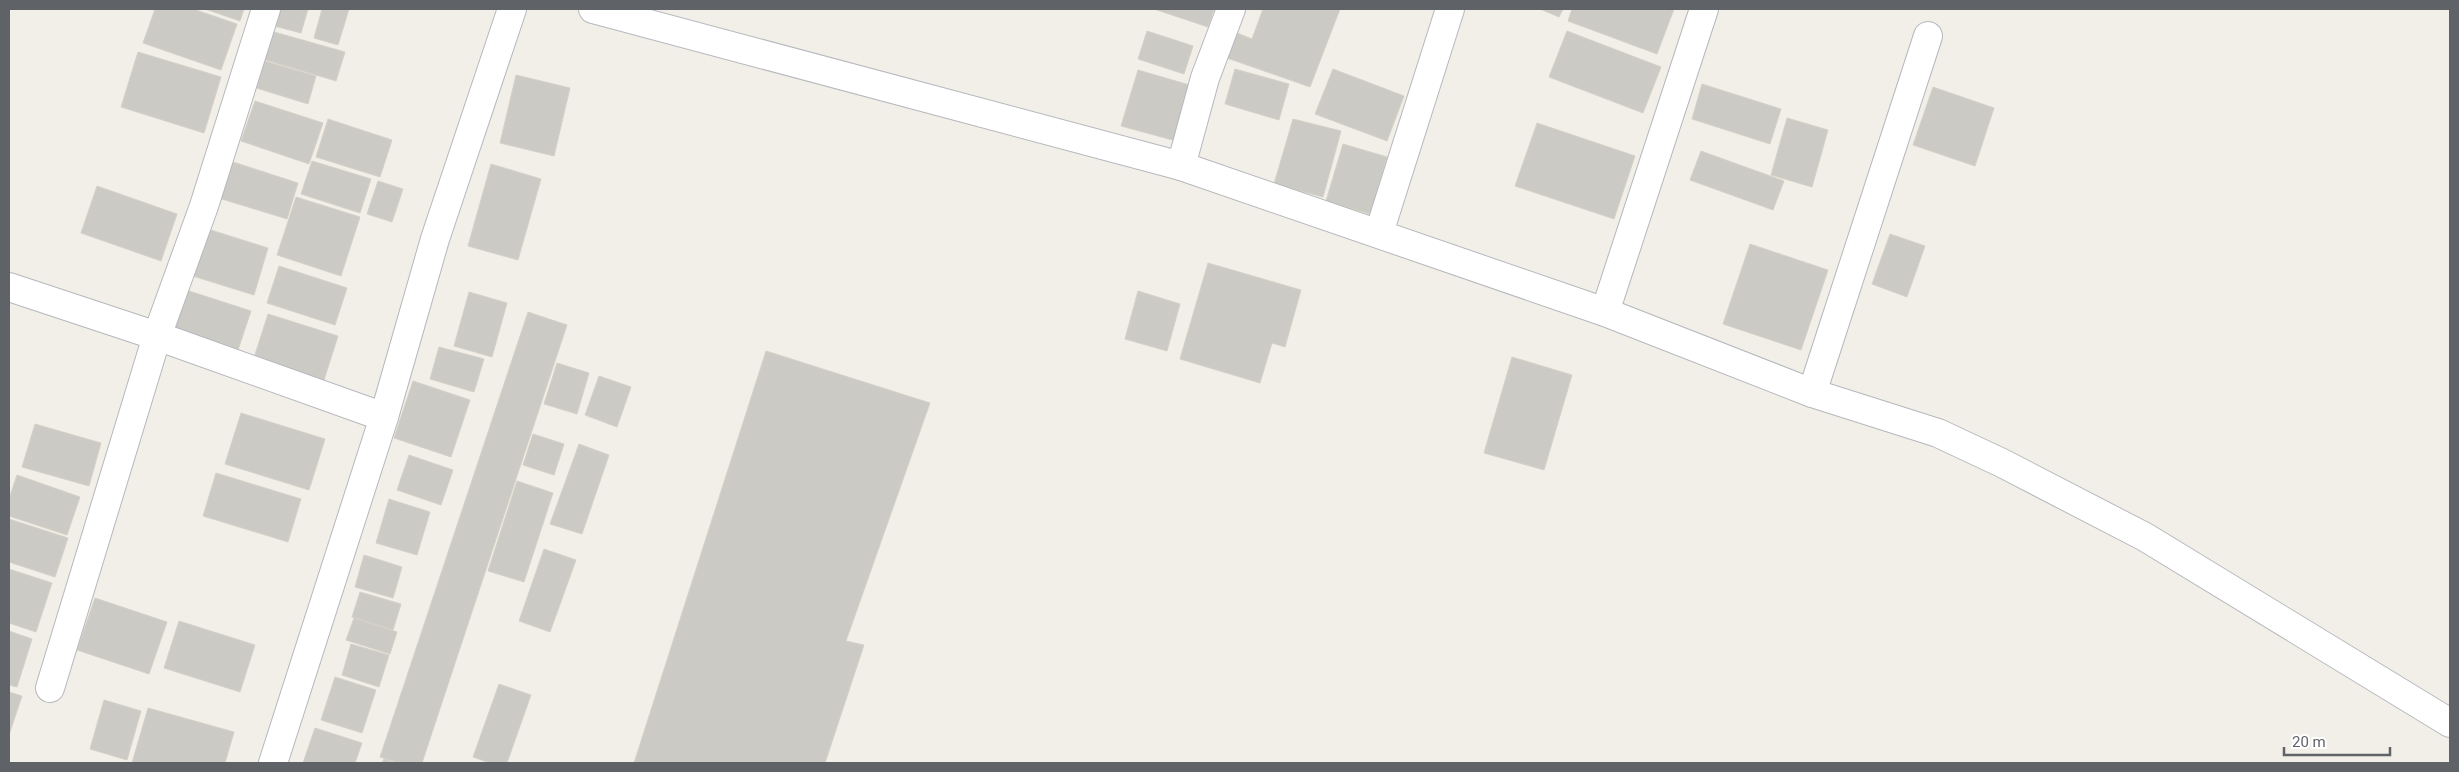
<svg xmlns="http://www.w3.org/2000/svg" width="2459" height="772" font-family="Roboto,sans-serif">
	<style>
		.building { fill: #cccac5; stroke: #d6d1c6 }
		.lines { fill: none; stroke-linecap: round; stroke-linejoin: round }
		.minor-casing { stroke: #b5b8bc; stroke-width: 30 }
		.tertiary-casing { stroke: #b5b8bc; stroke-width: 30 }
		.minor { stroke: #fff; stroke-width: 28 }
		.tertiary { stroke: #fff; stroke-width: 28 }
	</style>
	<rect width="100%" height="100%" fill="#f1efe8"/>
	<g class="building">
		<path d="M155 9H193L237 24 221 70 143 43Z"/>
		<path d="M205 9H244L240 21Z"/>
		<path d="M267 9H308L301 33 263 23Z"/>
		<path d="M322 9H349L338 45 314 38Z"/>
		<path d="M1154 9H1214L1208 27Z"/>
		<path d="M1263 9H1340L1310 87 1227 58 1237 33 1252 39Z"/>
		<path d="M1540 9H1563L1559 17Z"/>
		<path d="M1572 9H1674L1657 54 1568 21Z"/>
		<path d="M260 28 345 52 336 81 252 56Z"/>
		<path d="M1147 31 1193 46 1184 74 1138 59Z"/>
		<path d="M1567 31 1661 67 1643 113 1549 77Z"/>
		<path d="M138 52 221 77 204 133 121 107Z"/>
		<path d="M261 60 316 76 308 104 253 87Z"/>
		<path d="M1235 69 1289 84 1279 120 1225 104Z"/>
		<path d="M1333 69 1404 96 1387 141 1315 114Z"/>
		<path d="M1138 70 1193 86 1176 141 1121 126Z"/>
		<path d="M516 75 570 88 554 156 500 143Z"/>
		<path d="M1702 84 1781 109 1770 144 1692 119Z"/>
		<path d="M1933 87 1994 108 1975 166 1913 145Z"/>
		<path d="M255 101 323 123 309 164 241 141Z"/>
		<path d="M1787 118 1828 130 1812 187 1771 175Z"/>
		<path d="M328 119 392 140 380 177 316 157Z"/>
		<path d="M1293 119 1341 131 1323 197 1274 184Z"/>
		<path d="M1537 123 1635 156 1614 219 1515 186Z"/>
		<path d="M1343 144 1387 157 1370 214 1326 201Z"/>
		<path d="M1701 151 1784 181 1773 210 1690 180Z"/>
		<path d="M224 159 298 183 287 219 212 196Z"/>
		<path d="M312 161 371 179 360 213 301 194Z"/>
		<path d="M491 164 541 179 518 260 468 246Z"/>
		<path d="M378 181 403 189 392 222 367 214Z"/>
		<path d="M97 186 177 214 161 261 81 233Z"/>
		<path d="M296 197 360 217 341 276 277 255Z"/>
		<path d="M198 226 268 248 254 295 183 273Z"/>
		<path d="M1890 234 1925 246 1907 297 1872 284Z"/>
		<path d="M1750 244 1828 270 1801 350 1723 324Z"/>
		<path d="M1208 263 1301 290 1285 347 1272 343 1260 383 1180 359Z"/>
		<path d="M279 266 347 288 335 325 267 303Z"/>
		<path d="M186 290 251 311 236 356 171 334Z"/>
		<path d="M1138 291 1180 304 1167 351 1125 339Z"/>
		<path d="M469 292 507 303 492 357 454 346Z"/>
		<path d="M528 312 567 325 422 763H399L380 757Z"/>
		<path d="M268 314 338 336 323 383 253 361Z"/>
		<path d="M439 347 484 359 474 392 430 379Z"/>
		<path d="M766 351 930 403 846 641 864 645 825 763H634Z"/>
		<path d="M1512 357 1572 375 1544 470 1484 453Z"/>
		<path d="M557 363 589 373 577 414 544 404Z"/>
		<path d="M599 376 631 387 617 427 585 415Z"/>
		<path d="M413 381 470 400 451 457 394 438Z"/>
		<path d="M241 413 325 439 309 490 225 464Z"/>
		<path d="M35 424 101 443 89 486 22 467Z"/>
		<path d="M533 434 564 444 554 475 523 465Z"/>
		<path d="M579 444 609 455 582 534 550 524Z"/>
		<path d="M409 455 453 470 441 505 397 490Z"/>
		<path d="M216 473 301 499 288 542 203 516Z"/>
		<path d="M17 475 80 497 67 535 9 516V499Z"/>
		<path d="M517 481 553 493 524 582 488 571Z"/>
		<path d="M389 499 430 512 417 555 376 543Z"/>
		<path d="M9 519 68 538 55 577 9 562Z"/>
		<path d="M544 549 576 560 550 632 519 621Z"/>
		<path d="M364 555 402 567 393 598 355 587Z"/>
		<path d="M9 569 52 583 36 632 9 623Z"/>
		<path d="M360 592 401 604 393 630 352 617Z"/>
		<path d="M95 598 167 622 149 674 77 650Z"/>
		<path d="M354 618 397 632 390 654 346 640Z"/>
		<path d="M179 621 255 645 240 692 164 668Z"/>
		<path d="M9 631 32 639 17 687 9 685Z"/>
		<path d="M351 644 389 655 379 687 342 675Z"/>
		<path d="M335 677 376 690 362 733 321 720Z"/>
		<path d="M499 684 531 695 507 763H490L473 757Z"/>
		<path d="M9 692 22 696 9 735Z"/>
		<path d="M104 700 141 711 127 760 90 749Z"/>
		<path d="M148 708 234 732 225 763H132Z"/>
		<path d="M315 728 362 743 355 763H303Z"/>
		<path d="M384 759 395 763H382Z"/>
	</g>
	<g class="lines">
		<defs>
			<g id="minor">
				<path d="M593 9 1181 166 1605 312 1812 393 1938 433 2002 463 2145 537 2450 723"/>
				<path d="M1181 166 1205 78 1231 9"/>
				<path d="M1379 233 1450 9"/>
				<path d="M9 287 157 336 384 417"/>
				<path d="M1605 312 1704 9"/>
				<path d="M1812 393 1928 36"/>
				<path d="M50 688 157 336 204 206 266 9"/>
			</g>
			<path id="tertiary" d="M273 763 384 417 435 239 512 9"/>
		</defs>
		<use href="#minor" class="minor-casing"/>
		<use href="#tertiary" class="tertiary-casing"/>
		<use href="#minor" class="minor"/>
		<use href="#tertiary" class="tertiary"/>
	</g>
	<rect width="2459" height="772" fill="none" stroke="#5f6368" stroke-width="20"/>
	<path d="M2284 747v8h106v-8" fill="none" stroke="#5f6368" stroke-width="2.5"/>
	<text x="2292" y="747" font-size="15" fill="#5f6368" stroke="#ffffff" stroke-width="4" paint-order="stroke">20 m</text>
</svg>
